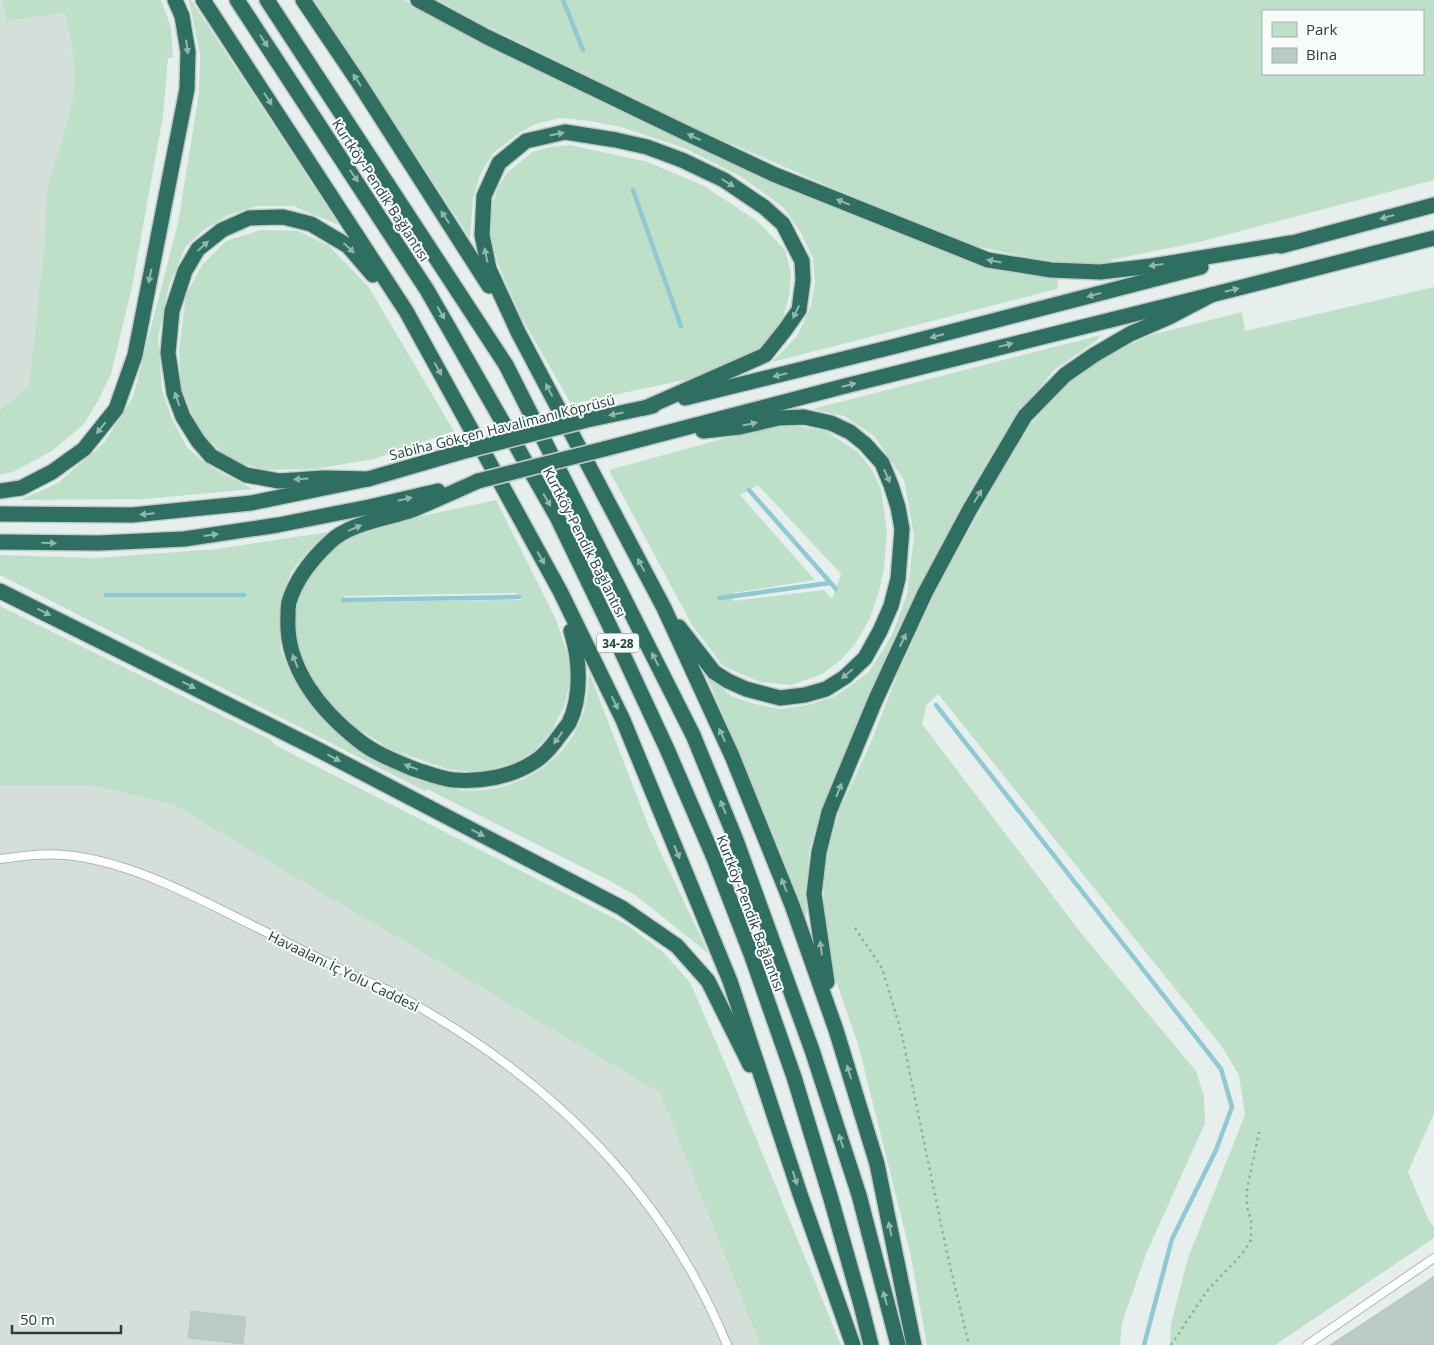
<svg xmlns="http://www.w3.org/2000/svg" width="1434" height="1345" font-family="'Open Sans',sans-serif">
	<style>
		.built { fill: #d4dfda }
		.green { fill: #bfe0c8; fill-rule: evenodd }
		.lines { fill: none; stroke-linecap: round; stroke-linejoin: round }
		.stream { stroke: #8ec9d4; stroke-width: 4.5 }
		.building { fill: #bbcac4; stroke: #b8c9c2 }
		.lane-casing { stroke: #a8b8b2; stroke-width: 10 }
		.highway-casing { stroke: #c2cac8; stroke-width: 18 }
		.path { stroke: #86b3a5; stroke-width: 2.5; stroke-dasharray: 2.5 4; stroke-linecap: butt }
		.lane { stroke: #fff; stroke-width: 8 }
		.highway { stroke: #2f6f62; stroke-width: 15 }
		.highway-bridge-casing { stroke: #c2cac8; stroke-width: 18; stroke-linecap: butt }
		.highway-bridge { stroke: #2f6f62; stroke-width: 15 }
		.oneway { fill: #93b5ae }
		.labels { text-anchor: middle; dominant-baseline: central; stroke-width: 4; stroke-linejoin: round; paint-order: stroke }
		.shield { fill: #f7fbf9; stroke: #637a73; stroke-width: 1 }
		.shield-label { font-size: 12px; font-weight: bold; fill: #24423a }
		.street-label { font-size: 14px; fill: #24423a; stroke: #f7fbf9 }
	</style>
	<rect width="100%" height="100%" fill="#e6efeb"/>
	<g class="built">
		<path d="M0 0H2L8 21 65 13 75 72 74 86 71 112 49 183 47 200 46 225 29 386 0 410Z"/>
		<path d="M0 785H92L178 805 660 1093 760 1345H0Z"/>
	</g>
	<g class="green">
		<path d="M2 0H161L171 27 173 58H168L163 116 132 287 111 374 98 401 83 425 52 451 13 472 0 475V410L29 386 46 225C46 211 46 197 49 183 57 150 72 119 74 86 76 62 69 36 65 13L7 21Z"/>
		<path d="M189 0H191L339 225 293 206H257L229 215 205 229 186 246 169 285 158 338 162 390 172 419 187 447 201 460 219 472 253 489 146 499 20 500 58 483 104 443 133 397 178 223 199 93 200 54Z"/>
		<path d="M314 0H404L477 39 688 142 841 210 997 270 1058 278 1057 289 772 362 797 336 811 306 815 283 813 258 800 231 783 207 740 176 684 148 621 127 590 121 560 118 536 124 519 133 493 153 480 175 473 199 470 238Z"/>
		<path d="M438 0H1434V180L1199 242 1111 260 1112 263H1066L1022 256 975 246 856 198 688 125 478 22ZM1263 11H1423V74H1263Z"/>
		<path d="M570 145 648 162 704 186 757 221 785 250 791 274 789 296 784 315 776 330 760 349 689 379 571 404 520 315 499 266 490 237 493 203 498 187 507 173 532 152 550 147Z"/>
		<path d="M261 230 299 231 329 246 368 286 454 431 374 459 315 469 264 470 232 460 200 433 181 387 179 349 186 295 202 265 226 241Z"/>
		<path d="M1434 287V1113L1408 1172 1428 1219 1434 1227V1238L1275 1345H1170L1171 1324 1188 1258 1245 1115 1239 1075 1222 1047 938 694 926 706 922 724 1081 933 1196 1071 1204 1096 1205 1123 1146 1254 1122 1323 1120 1345H927L910 1252 858 1044 834 975 823 905 826 858 839 811 871 742 898 673 937 589 1002 470 1030 425 1064 386 1097 360 1151 335 1242 312 1245 331Z"/>
		<path d="M1101 335 1096 341 1054 370 1017 416 971 489 929 568 827 794 809 852 806 923 781 853 705 672 731 696 755 704 781 709 808 705 836 696 869 672 892 635 907 594 914 536 904 480 874 436 844 416 813 409Z"/>
		<path d="M797 426 826 431 858 452 872 470 881 489 887 532 884 569 879 591 870 618 855 644 841 660 822 674 792 685 760 682 723 666 692 625 609 470 766 427ZM758 485 841 574 832 599 824 590 734 601 733 593 815 580 740 495Z"/>
		<path d="M496 500 556 619 570 663 569 686 564 707 551 732 534 751 514 763 495 768 476 772 447 769 390 749 358 729 338 711 322 693 308 672 298 650 295 630V609L304 583 334 548 356 536 417 517ZM516 593 521 600 343 602 344 596Z"/>
		<path d="M328 532 308 551 291 572 282 598 279 629 281 650 289 671 308 701 330 725 358 748 402 773 432 782 458 787 460 791C470 790 481 791 491 789 529 783 563 759 579 724 587 708 588 689 589 672L650 830 709 954 635 895 608 880 427 789 425 791 0 575V555L95 558 217 549Z"/>
		<path d="M0 606 271 740 275 745 627 925 663 952 690 982 728 1070 841 1345H760L660 1093 174 805 92 785H0Z"/>
	</g>
	<g class="lines">
		<g class="stream">
			<path d="M563 0 583 50"/>
			<path d="M633 190 681 326"/>
			<path d="M749 490 836 589"/>
			<path d="M106 595H244"/>
			<path d="M719 598 829 583"/>
			<path d="M343 600 519 597"/>
			<path d="M936 705 1221 1069 1232 1107 1216 1150 1172 1239 1144 1345"/>
		</g>
	</g>
	<g class="building">
		<path d="M1434 1276V1345H1330L1418 1287Z"/>
		<path d="M191 1311 246 1317 243 1344 188 1338Z"/>
	</g>
	<g class="lines">
		<defs>
			<g id="lane">
				<path d="M0 859C21 856 43 853 64 855 134 861 204 902 266 932 298 948 329 964 361 979 375 985 390 990 403 998 549 1078 663 1189 727 1345"/>
				<path d="M1307 1345 1434 1258"/>
			</g>
			<g id="highway">
				<path d="M203 0 406 311 560 591 623 720 730 981 800 1194 853 1345"/>
				<path d="M237 0 427 290 557 517 613 633 667 749 714 858 751 954 794 1077 831 1199 861 1305 871 1345"/>
				<path d="M267 0 506 365 693 735 736 840 812 1050 859 1195 898 1345"/>
				<path d="M303 0 357 80 489 286"/>
				<path d="M418 0 487 37 686 133 773 174 988 260 1051 270 1100 272 1152 266 1290 243"/>
				<path d="M1281 246 1434 205"/>
				<path d="M685 398 892 347 1201 267"/>
				<path d="M645 408 765 355 785 330 799 310 803 280 802 261 783 224 764 207 724 180 682 160 647 147 616 140 565 132 526 141 499 163 484 196 482 235 489 269 518 332 664 608 732 756 792 905 836 1030 877 1164 914 1345"/>
				<path d="M587 420 653 406"/>
				<path d="M604 449 845 386 1211 295 1434 238"/>
				<path d="M368 479 324 478 279 481 246 475 211 456 198 441 183 417 174 393 168 353 172 311 185 271 198 249 222 230 249 218 283 217 311 224 348 246 373 275"/>
				<path d="M478 481C456 491 434 501 412 510 386 519 349 523 329 543 312 559 296 579 289 602 288 606 288 612 288 617 285 667 320 710 358 740 374 753 395 761 414 769 427 773 441 779 454 780 481 782 511 777 534 762 544 756 553 745 560 735 563 731 566 727 569 723 582 696 580 659 571 631"/>
				<path d="M0 491 21 488 52 472 84 449 116 409 135 355 187 89 188 52 182 16 175 0"/>
				<path d="M0 514 132 515 251 503 368 479 461 452"/>
				<path d="M0 542 99 543 184 539 278 525 369 507 438 491"/>
				<path d="M0 591 317 749 622 908 677 946 708 981 750 1065"/>
				<path d="M679 627 714 672 728 681 746 689 780 698 805 695 826 689 845 677 865 658 880 631 891 606 898 579 902 529 898 507 891 485 882 463 865 444 850 432 831 423 804 417 779 418 740 427 703 431"/>
				<path d="M827 982 814 894 819 852 829 812 875 701 925 593 970 509 1025 416 1065 375 1094 355 1130 334 1169 317 1211 295"/>
			</g>
		</defs>
		<use href="#lane" class="lane-casing"/>
		<use href="#highway" class="highway-casing"/>
		<g class="path">
			<path d="M855 928 882 968 901 1031 949 1262 969 1345"/>
			<path d="M1171 1345 1207 1291 1242 1254 1251 1240V1220L1247 1207V1190L1259 1132"/>
		</g>
		<use href="#lane" class="lane"/>
		<use href="#highway" class="highway"/>
		<defs>
			<g id="highway-bridge">
				<path d="M461 452 587 420"/>
				<path d="M478 481 604 449"/>
			</g>
		</defs>
		<use href="#highway-bridge" class="highway-bridge-casing"/>
		<use href="#highway-bridge" class="highway-bridge"/>
	</g>
	<defs><path id="oneway-solid" d="M-6-.8H1V-3.2L6.5 0L1 3.2V.8H-6Z" transform="scale(1.25)"/></defs>
	<g class="oneway">
		<use href="#oneway-solid" transform="translate(264 41) rotate(57)"/>
		<use href="#oneway-solid" transform="translate(187 47) rotate(83)"/>
		<use href="#oneway-solid" transform="translate(357 80) rotate(-123)"/>
		<use href="#oneway-solid" transform="translate(268 99) rotate(57)"/>
		<use href="#oneway-solid" transform="translate(557 134) rotate(-11)"/>
		<use href="#oneway-solid" transform="translate(694 137) rotate(-155)"/>
		<use href="#oneway-solid" transform="translate(354 176) rotate(56)"/>
		<use href="#oneway-solid" transform="translate(728 183) rotate(32)"/>
		<use href="#oneway-solid" transform="translate(843 202) rotate(-158)"/>
		<use href="#oneway-solid" transform="translate(445 217) rotate(-123)"/>
		<use href="#oneway-solid" transform="translate(1387 217) rotate(165)"/>
		<use href="#oneway-solid" transform="translate(203 246) rotate(-42)"/>
		<use href="#oneway-solid" transform="translate(349 248) rotate(43)"/>
		<use href="#oneway-solid" transform="translate(486 255) rotate(-102)"/>
		<use href="#oneway-solid" transform="translate(994 261) rotate(-169)"/>
		<use href="#oneway-solid" transform="translate(1156 265) rotate(172)"/>
		<use href="#oneway-solid" transform="translate(150 276) rotate(101)"/>
		<use href="#oneway-solid" transform="translate(1232 290) rotate(-14)"/>
		<use href="#oneway-solid" transform="translate(1094 295) rotate(165)"/>
		<use href="#oneway-solid" transform="translate(796 312) rotate(115)"/>
		<use href="#oneway-solid" transform="translate(441 313) rotate(60)"/>
		<use href="#oneway-solid" transform="translate(937 336) rotate(165)"/>
		<use href="#oneway-solid" transform="translate(1006 345) rotate(-14)"/>
		<use href="#oneway-solid" transform="translate(438 369) rotate(61)"/>
		<use href="#oneway-solid" transform="translate(780 375) rotate(166)"/>
		<use href="#oneway-solid" transform="translate(849 385) rotate(-14)"/>
		<use href="#oneway-solid" transform="translate(549 390) rotate(-118)"/>
		<use href="#oneway-solid" transform="translate(177 399) rotate(-110)"/>
		<use href="#oneway-solid" transform="translate(616 414) rotate(169)"/>
		<use href="#oneway-solid" transform="translate(750 424) rotate(-12)"/>
		<use href="#oneway-solid" transform="translate(101 428) rotate(129)"/>
		<use href="#oneway-solid" transform="translate(887 476) rotate(66)"/>
		<use href="#oneway-solid" transform="translate(301 479) rotate(177)"/>
		<use href="#oneway-solid" transform="translate(978 496) rotate(-59)"/>
		<use href="#oneway-solid" transform="translate(405 499) rotate(-13)"/>
		<use href="#oneway-solid" transform="translate(547 500) rotate(60)"/>
		<use href="#oneway-solid" transform="translate(147 514) rotate(174)"/>
		<use href="#oneway-solid" transform="translate(355 528) rotate(-23)"/>
		<use href="#oneway-solid" transform="translate(211 535) rotate(-8)"/>
		<use href="#oneway-solid" transform="translate(49 543) rotate(1)"/>
		<use href="#oneway-solid" transform="translate(541 558) rotate(61)"/>
		<use href="#oneway-solid" transform="translate(641 565) rotate(-118)"/>
		<use href="#oneway-solid" transform="translate(44 612) rotate(27)"/>
		<use href="#oneway-solid" transform="translate(903 640) rotate(-65)"/>
		<use href="#oneway-solid" transform="translate(655 659) rotate(-117)"/>
		<use href="#oneway-solid" transform="translate(295 661) rotate(-112)"/>
		<use href="#oneway-solid" transform="translate(847 674) rotate(140)"/>
		<use href="#oneway-solid" transform="translate(189 685) rotate(27)"/>
		<use href="#oneway-solid" transform="translate(615 703) rotate(64)"/>
		<use href="#oneway-solid" transform="translate(722 735) rotate(-115)"/>
		<use href="#oneway-solid" transform="translate(558 738) rotate(126)"/>
		<use href="#oneway-solid" transform="translate(334 758) rotate(28)"/>
		<use href="#oneway-solid" transform="translate(411 767) rotate(-159)"/>
		<use href="#oneway-solid" transform="translate(839 790) rotate(-68)"/>
		<use href="#oneway-solid" transform="translate(723 807) rotate(-112)"/>
		<use href="#oneway-solid" transform="translate(478 833) rotate(28)"/>
		<use href="#oneway-solid" transform="translate(677 852) rotate(68)"/>
		<use href="#oneway-solid" transform="translate(784 885) rotate(-112)"/>
		<use href="#oneway-solid" transform="translate(821 948) rotate(-98)"/>
		<use href="#oneway-solid" transform="translate(849 1072) rotate(-107)"/>
		<use href="#oneway-solid" transform="translate(841 1141) rotate(-108)"/>
		<use href="#oneway-solid" transform="translate(795 1178) rotate(72)"/>
		<use href="#oneway-solid" transform="translate(890 1229) rotate(-102)"/>
		<use href="#oneway-solid" transform="translate(885 1298) rotate(-105)"/>
	</g>
	<g class="labels">
		<rect class="shield" x="597" y="633.5" width="42" height="19" rx="4"/>
		<g class="shield-label">
			<text x="618" y="643">34-28</text>
		</g>
		<g class="street-label">
			<text transform="translate(381 190) rotate(57)">Kurtköy-Pendik Bağlantısı</text>
			<text transform="translate(502 427) rotate(-14)">Sabiha Gökçen Havalimanı Köprüsü</text>
			<text transform="translate(585 542) rotate(63)">Kurtköy-Pendik Bağlantısı</text>
			<text transform="translate(751 913) rotate(69)">Kurtköy-Pendik Bağlantısı</text>
			<text transform="translate(344 971) rotate(26)">Havaalanı İç Yolu Caddesi</text>
		</g>
	</g>
	<rect x="1262" y="10" width="162" height="65" fill="#f7fbf9" stroke="#a3b1ad"/>
	<rect x="1272" y="22" width="25" height="15" fill="#bfe0c8" stroke="#a3b1ad"/>
	<text x="1306" y="35" font-size="15" fill="#24423a">Park</text>
	<rect x="1272" y="48" width="25" height="15" fill="#bbcac4" stroke="#a3b1ad"/>
	<text x="1306" y="60" font-size="15" fill="#24423a">Bina</text>
	<path d="M12 1325v8h109v-8" fill="none" stroke="#24423a" stroke-width="2.5"/>
	<text x="20" y="1325" font-size="15" fill="#24423a" stroke="#f7fbf9" stroke-width="4" paint-order="stroke">50 m</text>
</svg>
